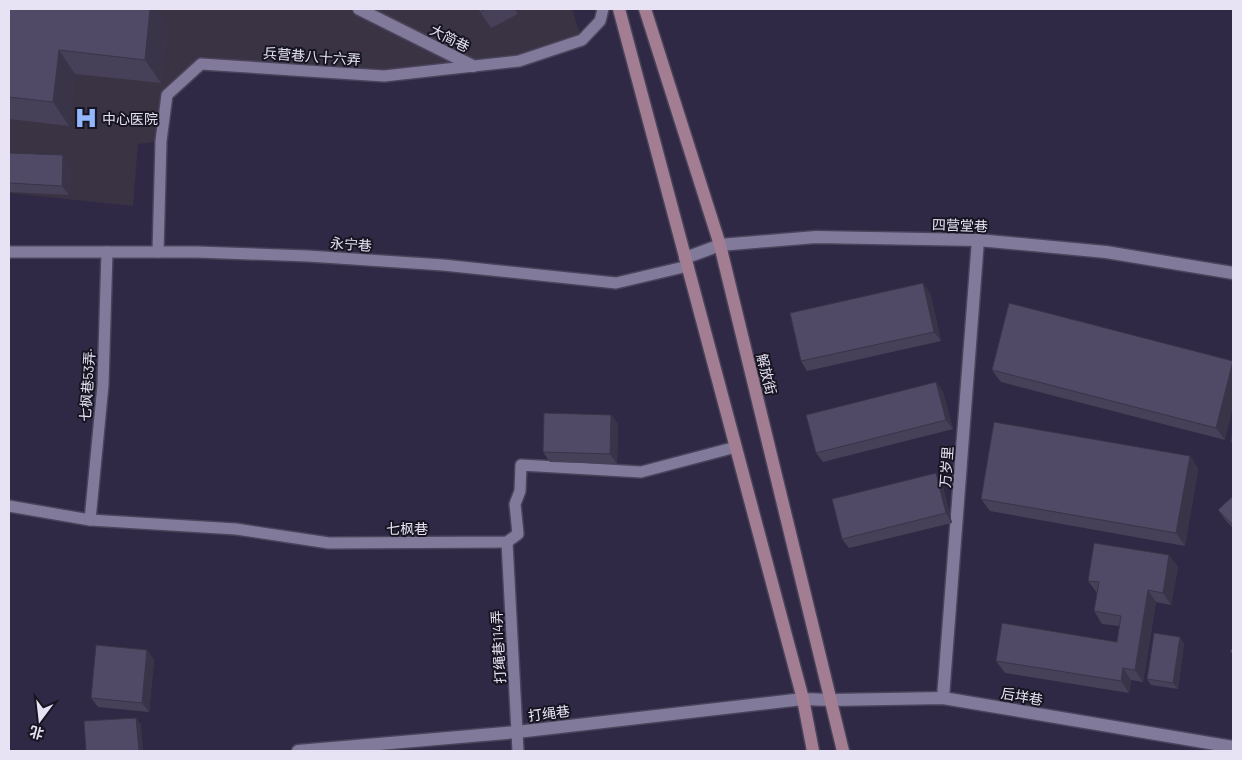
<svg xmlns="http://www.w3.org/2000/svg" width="1242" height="760" font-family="Barlow,'Noto Sans SC',sans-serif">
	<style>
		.medical { fill: #3a3343 }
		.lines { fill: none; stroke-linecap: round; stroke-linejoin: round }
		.service-casing { stroke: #4a435b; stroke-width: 14 }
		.minor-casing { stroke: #4a435b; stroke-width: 15 }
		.secondary-casing { stroke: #4a435b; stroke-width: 15 }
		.service { stroke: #817a9a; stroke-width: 11 }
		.minor { stroke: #817a9a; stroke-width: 12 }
		.secondary { stroke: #a37e93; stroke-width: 12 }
		.wall { fill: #464059 }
		.shaded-wall { fill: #393448 }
		.building { fill: #514a67; stroke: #393448 }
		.labels { text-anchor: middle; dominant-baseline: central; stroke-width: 4; stroke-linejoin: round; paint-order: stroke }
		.street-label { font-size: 14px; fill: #e7e3f5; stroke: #171521 }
		.poi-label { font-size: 14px; fill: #e7e3f5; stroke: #171521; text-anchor: start }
	</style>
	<rect width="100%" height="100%" fill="#302945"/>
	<path class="medical" d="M9 9H572L582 40 519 61 384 76 201 64 167 95 161 141 138 144 133 206 9 193Z"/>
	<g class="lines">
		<defs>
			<g id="service">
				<path d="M9 252H197L308 256 443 265 616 283 688 266"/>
				<path d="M158 252 161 141 167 95 201 64 384 76 519 61 582 40 600 21 603 9"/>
				<path d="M9 506 90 520 236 529 329 543 507 542 518 534 515 504 520 491 521 465 641 472 736 447"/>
				<path d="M90 520 103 385 107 252"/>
				<path d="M507 542 518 751"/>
			</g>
			<g id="minor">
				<path d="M359 9 473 66"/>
				<path d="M685 258 720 245 816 237 978 240 1106 252 1233 273"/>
				<path d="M943 698 978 240"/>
				<path d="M298 751 517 732 803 699 831 700 943 698 1233 747"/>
			</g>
			<g id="secondary">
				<path d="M619 9 803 699 813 751"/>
				<path d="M645 9 720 245 843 751"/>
			</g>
		</defs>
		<use href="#service" class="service-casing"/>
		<use href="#minor" class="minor-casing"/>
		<use href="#secondary" class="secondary-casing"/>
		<use href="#service" class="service"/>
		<use href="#minor" class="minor"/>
		<use href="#secondary" class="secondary"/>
	</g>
	<g class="wall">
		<path d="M9 9H156L168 25 161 83 75 74 69 126 9 119Z"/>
		<path d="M478 9H515L518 14 491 28Z"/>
		<path d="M9 153 70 165 69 195 9 192Z"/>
		<path d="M930 293 941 341 807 371 801 361Z"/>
		<path d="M1233 361 1225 440 1001 382 992 370Z"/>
		<path d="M936 382 943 392 953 429 823 462 816 453Z"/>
		<path d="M611 415 618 424 617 464 550 462 543 452Z"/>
		<path d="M1190 456 1198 469 1185 546 990 511 981 499Z"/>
		<path d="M942 483 952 523 849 548 842 539Z"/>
		<path d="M1233 496V528L1227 522 1218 510Z"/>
		<path d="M1169 555 1178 567 1171 605 1156 602 1143 682 1131 680 1129 693 1005 673 996 661 1117 642 1119 626 1102 624 1094 611 1097 593 1088 581Z"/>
		<path d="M1180 637 1184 644 1178 689 1151 685 1147 679Z"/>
		<path d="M147 650 154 660 149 712 98 707 91 698Z"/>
	</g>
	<g class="shaded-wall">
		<path d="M150 9H156L168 25 161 83 145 60Z"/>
		<path d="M59 50 75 74 69 126 53 102Z"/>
		<path d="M63 155 70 165 69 195 62 186Z"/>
		<path d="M923 283 930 293 941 341 934 332Z"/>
		<path d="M1233 362V407L1225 440 1216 428Z"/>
		<path d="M936 382 943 392 953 429 946 420Z"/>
		<path d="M611 415 618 424 617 464 610 454Z"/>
		<path d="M1190 456 1198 469 1185 546 1176 533Z"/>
		<path d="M936 473 942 483 952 523 946 513Z"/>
		<path d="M1169 555 1178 567 1171 605 1163 593Z"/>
		<path d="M1148 590 1156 602 1143 682 1135 670Z"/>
		<path d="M1180 637 1184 644 1178 689 1173 683Z"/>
		<path d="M147 650 154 660 149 712 142 703Z"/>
		<path d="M1123 668 1131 680 1129 693 1121 681Z"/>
		<path d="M136 718 141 724 143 751H139Z"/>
	</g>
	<g class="building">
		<path d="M9 9H150L145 60 59 50 53 102 9 97Z"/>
		<path d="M478 9H486L480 12Z"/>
		<path d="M9 153 63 155 62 186 9 183Z"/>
		<path d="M923 283 934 332 801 361 790 313Z"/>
		<path d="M1009 303 1233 361 1216 428 992 370Z"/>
		<path d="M936 382 946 420 816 453 806 415Z"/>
		<path d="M544 413 611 415 610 454 543 452Z"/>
		<path d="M994 422 1190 456 1176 533 981 499Z"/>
		<path d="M1233 426V443L1231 442Z"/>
		<path d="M936 473 946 513 842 539 832 499Z"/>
		<path d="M1233 496V525L1218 510Z"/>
		<path d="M1094 543 1169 555 1163 593 1148 590 1135 670 1123 668 1121 681 996 661 1002 623 1117 642 1121 616 1094 611 1099 582 1088 581Z"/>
		<path d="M1154 633 1180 637 1173 683 1147 679Z"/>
		<path d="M96 645 147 650 142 703 91 698Z"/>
		<path d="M1233 648V655L1230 651Z"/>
		<path d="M136 718 139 751H86L84 721Z"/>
	</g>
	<defs>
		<symbol id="hospital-bare" viewBox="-9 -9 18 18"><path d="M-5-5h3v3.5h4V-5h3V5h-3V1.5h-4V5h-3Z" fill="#92b7fd" stroke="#171521" stroke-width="2.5" paint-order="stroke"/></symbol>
	</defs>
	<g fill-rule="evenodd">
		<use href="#hospital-bare" x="70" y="102" width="32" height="32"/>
	</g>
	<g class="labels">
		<g class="street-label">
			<text transform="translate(450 38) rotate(27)">大简巷</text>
			<text transform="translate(312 56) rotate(4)">兵营巷八十六弄</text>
			<text transform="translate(960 225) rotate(2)">四营堂巷</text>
			<text transform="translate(351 244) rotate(4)">永宁巷</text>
			<text transform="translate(767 374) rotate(76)">解放街</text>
			<text transform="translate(87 385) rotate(-86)">七枫巷53弄·</text>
			<text transform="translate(946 467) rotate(-86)">万岁里</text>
			<text x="407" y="528">七枫巷</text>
			<text transform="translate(498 647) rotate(-93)">打绳巷114弄</text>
			<text transform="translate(1022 696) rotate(10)">后垟巷</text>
			<text transform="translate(549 713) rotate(-7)">打绳巷</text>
		</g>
		<g class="poi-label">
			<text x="102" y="118">中心医院</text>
		</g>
	</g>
	<rect width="1242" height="760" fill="none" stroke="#e7e3f5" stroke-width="20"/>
	<g transform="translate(40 720) rotate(195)" stroke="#171521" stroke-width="4" paint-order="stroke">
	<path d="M0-4L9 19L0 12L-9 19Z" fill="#e7e3f5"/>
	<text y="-8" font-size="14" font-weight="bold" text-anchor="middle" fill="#e7e3f5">北</text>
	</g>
</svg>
